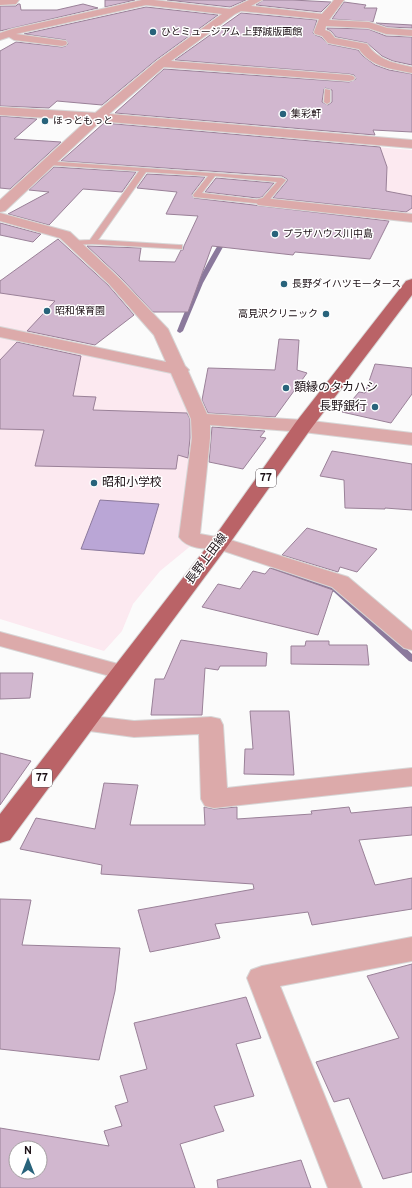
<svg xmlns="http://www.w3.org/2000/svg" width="412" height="1188" font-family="Overpass,'Noto Sans JP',sans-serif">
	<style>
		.built { fill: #fce9f0 }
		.water { fill: #baa6d6; stroke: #8b799c }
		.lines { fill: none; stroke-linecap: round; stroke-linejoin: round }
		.stream { fill: #8b799c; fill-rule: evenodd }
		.building { fill: #d1b7cf; stroke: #9a8198; fill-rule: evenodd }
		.service-casing { stroke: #d7d6d6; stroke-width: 2 }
		.minor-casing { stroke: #d7d6d6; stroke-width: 2 }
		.tertiary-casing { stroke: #d7d6d6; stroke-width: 2 }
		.primary-casing { stroke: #d7d6d6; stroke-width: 2 }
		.service { fill: #dcaaaa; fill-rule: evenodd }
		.minor { fill: #dcaaaa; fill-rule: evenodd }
		.tertiary { fill: #dcaaaa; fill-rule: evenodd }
		.primary { fill: #ba6367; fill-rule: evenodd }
		.poi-dot { fill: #28637b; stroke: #fff; stroke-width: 1.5 }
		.labels { text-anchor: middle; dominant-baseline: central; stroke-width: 3; stroke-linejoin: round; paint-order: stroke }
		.far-poi-label { font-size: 10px; fill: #1d1116; stroke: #fff; text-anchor: start }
		.shield { fill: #fff; stroke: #61585c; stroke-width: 1 }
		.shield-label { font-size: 11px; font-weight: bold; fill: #1d1116 }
		.poi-label { font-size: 12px; fill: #1d1116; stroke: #fff; text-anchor: start }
		.street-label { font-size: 12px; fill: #1d1116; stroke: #fff }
	</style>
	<rect width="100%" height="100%" fill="#fbfbfb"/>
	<g class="built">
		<path d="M363 146 412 150V216L268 200 294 169Z"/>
		<path d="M0 279 108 295 66 343 0 328Z"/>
		<path d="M0 335 172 371 178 389 194 426 193 544 160 571 133 604 122 631 104 651 0 619Z"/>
	</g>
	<path class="water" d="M100 500 159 504 144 554 81 549Z"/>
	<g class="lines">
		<g class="stream">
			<path d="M223 237 228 238 203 283 183 331 180 333 178 332 177 331C190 298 204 266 223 237Z"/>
			<path d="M273 566H279L340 588 412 654V662L409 661 334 592 273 570 272 568Z"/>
		</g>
	</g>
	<g class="building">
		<path d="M105 0H135L105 7Z"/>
		<path d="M167 0H246L230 7Z"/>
		<path d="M263 0H292L331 2 321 12 256 5Z"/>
		<path d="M344 2 366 5 364 8H377L373 22 332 19Z"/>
		<path d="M18 4H20L21 10H57L83 4 98 8 0 31V6H16Z"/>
		<path d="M146 7 218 15 156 60 102 105 57 101 49 108 0 106V51L16 42 62 47 66 46 68 44 66 40 24 34Z"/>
		<path d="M241 13 317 20 313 33 315 35 321 37 328 44 358 50 363 56 375 65 389 70 412 74V132L373 130 375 135 115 113 164 69 349 82 356 79 354 75 349 74 175 60ZM325 88 332 90V102L328 105 322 102 324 89Z"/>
		<path d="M376 23 412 25V28L387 27Z"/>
		<path d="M327 28 368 29 386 36 412 37V65L393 61 382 56 367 43 336 37 331 31 327 29Z"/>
		<path d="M0 116 37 119 14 139 61 142 10 189 0 188Z"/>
		<path d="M104 123 380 147 387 167 386 191 412 196V208L406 212 273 198 287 181V179L282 176 61 161Z"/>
		<path d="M54 167 136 172 122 192 83 189 49 225 8 214 49 192 29 190Z"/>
		<path d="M147 174 205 177 192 194 194 198 389 221 370 259 295 252 293 255 212 246 188 312H153L120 277 87 246 141 248 139 261 175 262 181 250H183L184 246 198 216 166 214 177 192 137 188Z"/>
		<path d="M216 178 274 183 262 197 257 198 205 192Z"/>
		<path d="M0 223 41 234 33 242 0 235Z"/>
		<path d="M58 239 108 285 134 315 95 345 27 331 55 301 0 293V281Z"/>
		<path d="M279 339 299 340 297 370 307 373 275 417 208 413 202 400 208 368 275 370Z"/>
		<path d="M17 342 81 356 73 396 96 397 93 410 187 413 190 419V438L188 458 178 455 176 469 35 466 44 430 0 429V360Z"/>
		<path d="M375 364 412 368V394L391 423 342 412 359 392 365 393Z"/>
		<path d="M212 427 265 431 260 437 266 438 243 469 209 462Z"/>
		<path d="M332 451 412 464V510L385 508V509L345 508 344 480 320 476Z"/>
		<path d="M307 528 377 549 357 572 340 567 338 572 282 555Z"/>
		<path d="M270 568 333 590 318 635 202 607 218 584 240 589 253 571 265 574Z"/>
		<path d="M181 640 267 653 266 666H220L218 670 205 668 202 715H151L155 679H164Z"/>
		<path d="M306 641H329V645H367L369 665 291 664V646H305Z"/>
		<path d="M0 673H33L30 698 0 699Z"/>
		<path d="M250 711H289L294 775 244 774 245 749H253Z"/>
		<path d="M0 753 31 761 0 805Z"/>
		<path d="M104 783 138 785 130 825H205L204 807 214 809 237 807V819L312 814 311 811 349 807 351 813 412 807V835L359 840 375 885 412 878V909L312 925 308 912 215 924 220 938 150 952 138 910 254 889 253 884 101 874 102 865 20 849 36 818 95 829Z"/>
		<path d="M0 899 31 900 22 945 120 948 115 991 99 1060 0 1049Z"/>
		<path d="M412 964V1172L383 1179 349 1098 334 1102 316 1062 399 1038 367 976Z"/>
		<path d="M246 997 261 1038 236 1044 254 1096 214 1106 224 1131 180 1144 195 1188H0V1128L109 1146 104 1131 122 1126 115 1106 128 1102 120 1076 147 1069 134 1023ZM16 1148H40V1172H16Z"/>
		<path d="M301 1160 311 1188H218L217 1180Z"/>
	</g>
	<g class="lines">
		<defs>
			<g id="service">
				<path d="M325 89 330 90V102L327 104 324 102Z"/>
				<path d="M46 161 282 178 286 180 266 204H263L194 197 193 195 208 176 146 172 98 240 179 245H182V249L92 244 72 245 68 243 69 241 90 240 139 171 49 165H46ZM215 176 277 182 261 200 202 193Z"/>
			</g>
			<g id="minor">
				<path d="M0 0H19L16 4 0 5Z"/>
				<path d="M142 0H154L230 9 249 0H262L251 6 322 14 334 0H344L329 20 369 22 387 28 412 30V36L386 34 368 28 326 26 325 30 330 32 335 38 367 44C378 60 393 63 412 67V73C392 69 371 67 359 49L328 43 322 36 315 34 314 32 319 19 241 11 235 14 171 61 349 75 353 76 355 78 353 80 349 81 164 67 102 120 5 211 0 212V200L94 114 157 61 222 14 146 5 16 34 66 41 67 43 66 45 62 46 14 40 9 37 0 40V33L12 29Z"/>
				<path d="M263 198 412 214V222L258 205 256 202 258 199Z"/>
				<path d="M0 213 70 232 119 278 168 329 185 366 189 370 188 371 207 414 303 420 412 433V445L303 432 210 425V438L200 534 227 539 348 577 412 631V650L404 648 332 587 218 549C205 549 187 549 179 537L192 438 191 419 171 373 0 337V327L166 362 154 335 109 284 60 238 0 221Z"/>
				<path d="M0 632 129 667 133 672 129 677 121 679 0 646Z"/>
				<path d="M84 715 134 721 211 717 220 719 223 725 227 788 412 768V786L214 808 205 806 201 799 199 734 134 737 75 729 72 723 75 717Z"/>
				<path d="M412 937V961L280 986 362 1188H328L247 978 251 970 262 966Z"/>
			</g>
			<path id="tertiary" d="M0 107 98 113 412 140V148L98 121 0 115Z"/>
			<path id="primary" d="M412 279V295L310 430 227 547 10 840 0 843V814L213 539 296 422 406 281Z"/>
		</defs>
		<use href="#service" class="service-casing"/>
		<use href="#minor" class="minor-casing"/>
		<use href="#tertiary" class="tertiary-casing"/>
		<use href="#primary" class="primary-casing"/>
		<use href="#service" class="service"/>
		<use href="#minor" class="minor"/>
		<use href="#tertiary" class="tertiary"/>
		<use href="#primary" class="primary"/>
	</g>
	<g class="poi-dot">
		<circle cx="153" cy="32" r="4"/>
		<circle cx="283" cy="114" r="4"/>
		<circle cx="45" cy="121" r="4"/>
		<circle cx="275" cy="234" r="4"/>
		<circle cx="284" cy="284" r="4"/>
		<circle cx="47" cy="311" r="4"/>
		<circle cx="326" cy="314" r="4"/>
		<circle cx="286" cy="388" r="4"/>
		<circle cx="375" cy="407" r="4"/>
		<circle cx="94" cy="483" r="4"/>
	</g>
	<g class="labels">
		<g class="far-poi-label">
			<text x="161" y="32">ひとミュージアム 上野誠版画館</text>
			<text x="291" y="114">集彩軒</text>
			<text x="53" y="121">ほっともっと</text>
			<text x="283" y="234">プラザハウス川中島</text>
			<text x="292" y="284">長野ダイハツモータース</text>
			<text x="55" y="311">昭和保育園</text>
			<text x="318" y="314" text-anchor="end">高見沢クリニック</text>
		</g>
		<g class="shield">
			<rect x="256" y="469" width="20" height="18" rx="3"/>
			<rect x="32" y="769" width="20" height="18" rx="3"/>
		</g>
		<g class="shield-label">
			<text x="266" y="478">77</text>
			<text x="42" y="778">77</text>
		</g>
		<g class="poi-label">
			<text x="294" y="388">額縁のタカハシ</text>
			<text x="367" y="407" text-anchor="end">長野銀行</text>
			<text x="102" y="483">昭和小学校</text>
		</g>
		<g class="street-label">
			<text transform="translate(207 559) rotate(-53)">長野上田線</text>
		</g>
	</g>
	<g transform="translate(28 1160)"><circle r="19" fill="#ffffff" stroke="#a5a0a2"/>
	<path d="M0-3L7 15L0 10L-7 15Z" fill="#28637b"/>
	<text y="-6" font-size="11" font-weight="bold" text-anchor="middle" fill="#1d1116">N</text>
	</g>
</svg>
